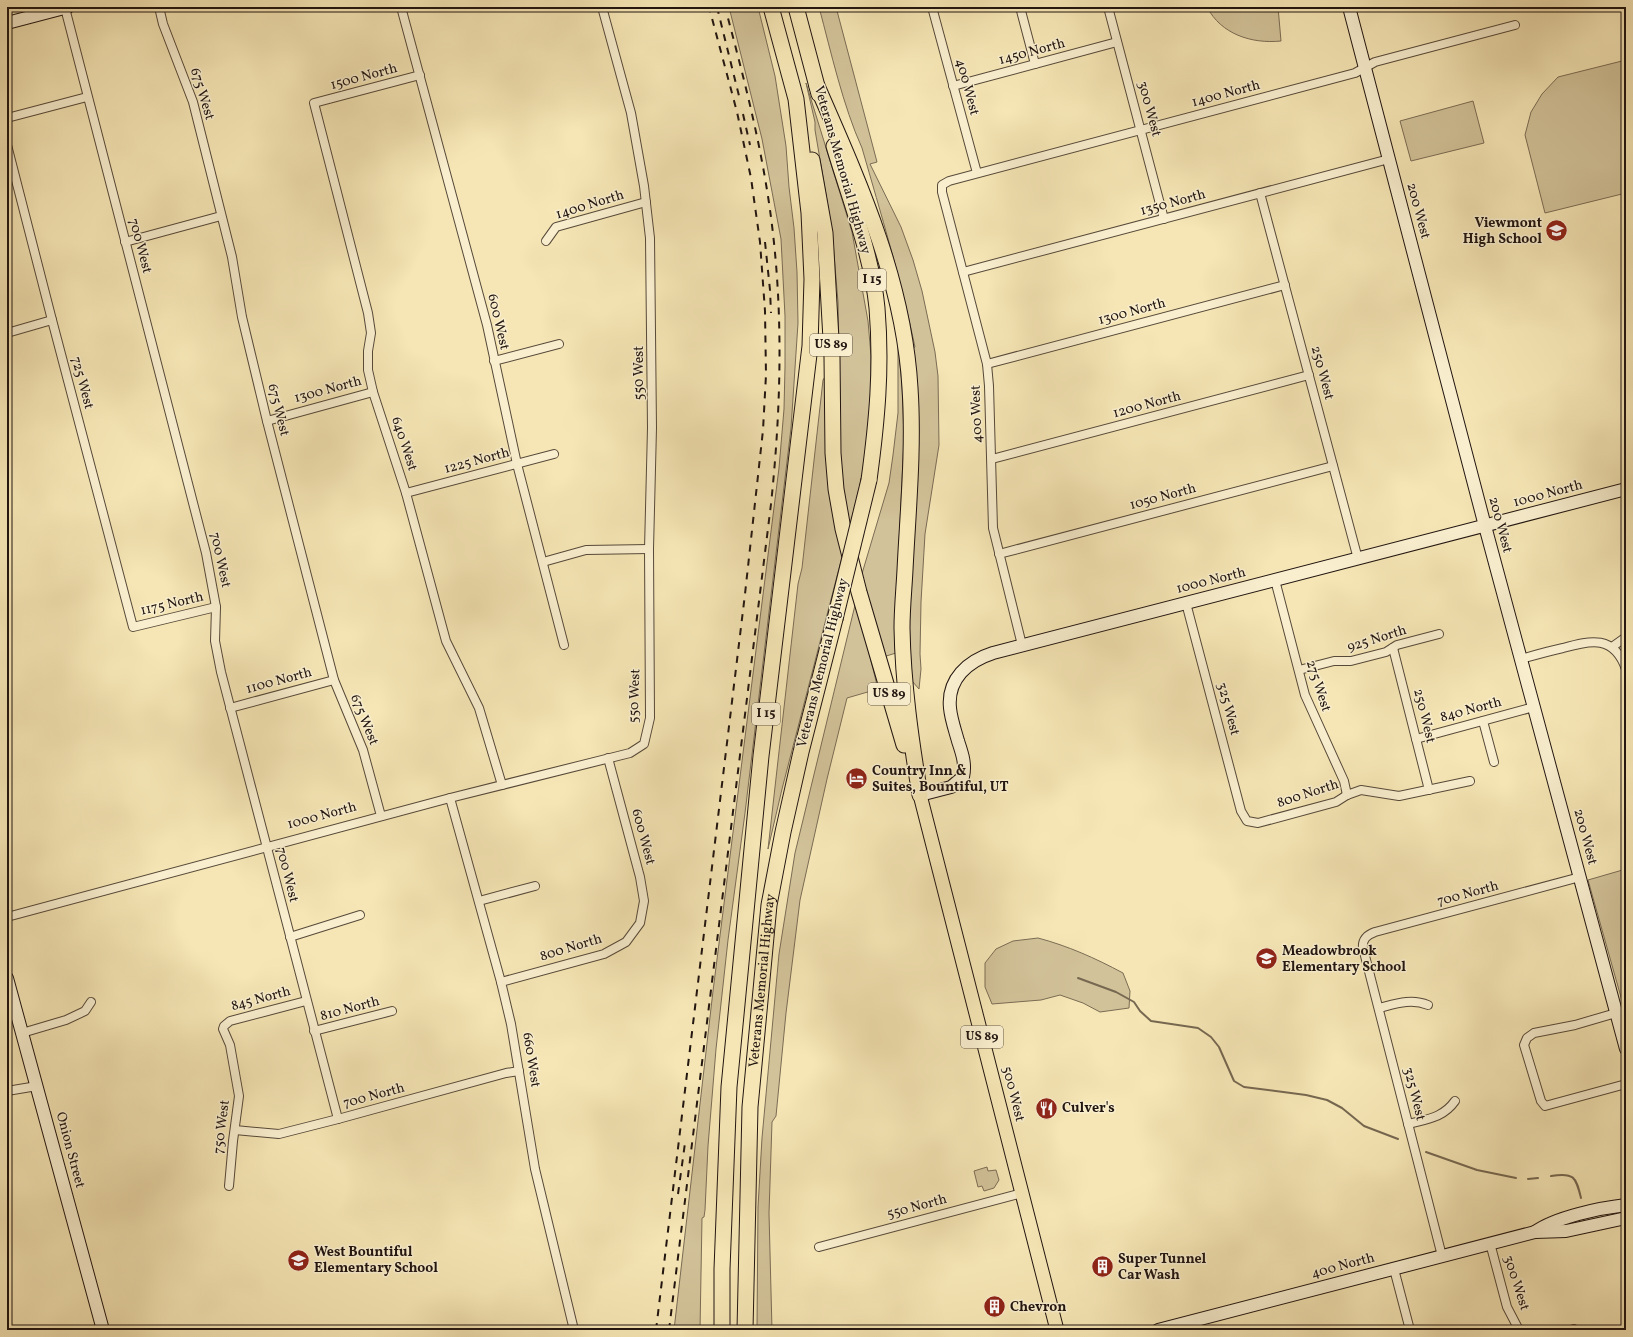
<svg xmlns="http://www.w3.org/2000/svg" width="1633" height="1337" font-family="Vollkorn,serif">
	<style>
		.green { fill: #d2c299; stroke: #7a6c54 }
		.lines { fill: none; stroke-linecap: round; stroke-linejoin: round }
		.stream { stroke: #766851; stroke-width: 2 }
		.street-casing { stroke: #564939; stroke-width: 10 }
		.secondary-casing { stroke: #211510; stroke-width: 14 }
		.primary-casing { stroke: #211510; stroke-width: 15 }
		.highway-casing { stroke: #211510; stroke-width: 17 }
		.street { stroke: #f9efcf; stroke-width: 8 }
		.secondary { stroke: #f9efcf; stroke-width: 12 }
		.primary { stroke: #f6e6b5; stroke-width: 13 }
		.highway { stroke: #f6e6b5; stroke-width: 15 }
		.rail { stroke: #211510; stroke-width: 2; stroke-dasharray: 7 7; stroke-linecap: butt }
		.highway-bridge-casing { stroke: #211510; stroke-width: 17; stroke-linecap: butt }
		.highway-bridge { stroke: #f6e6b5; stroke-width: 15 }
		.labels { text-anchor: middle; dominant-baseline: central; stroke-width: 3; stroke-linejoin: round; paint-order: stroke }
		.shield { fill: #f9efcf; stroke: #625649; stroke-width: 1 }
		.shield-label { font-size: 13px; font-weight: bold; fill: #211510 }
		.street-label { font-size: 14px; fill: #211510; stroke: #f9efcf }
		.poi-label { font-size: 14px; font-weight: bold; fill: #211510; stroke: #f9efcf; text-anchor: start }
	</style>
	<rect width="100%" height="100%" fill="#f6e6b5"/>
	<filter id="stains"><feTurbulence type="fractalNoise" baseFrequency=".005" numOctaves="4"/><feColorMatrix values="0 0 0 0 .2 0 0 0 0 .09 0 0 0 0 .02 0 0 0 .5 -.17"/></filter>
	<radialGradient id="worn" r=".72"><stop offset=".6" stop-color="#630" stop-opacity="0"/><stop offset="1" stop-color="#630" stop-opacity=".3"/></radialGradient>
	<g class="green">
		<path d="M729 7H758L775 76 786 146 789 187 794 228 797 272 798 323 791 428 745 813 728 940 716 1049 708 1146 705 1210 704 1217 702 1218 700 1330H674L713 991 779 468 784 409 785 367V316L781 239 762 139Z"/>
		<path d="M819 7H836L877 162 870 164 901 227 913 260 922 291 935 352 938 376 939 445 925 534 921 602 920 654 921 669 919 689 912 681 909 647 911 349 915 347C901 280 881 214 862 148 843 106 831 52 819 7Z"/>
		<path d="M1207 7H1278L1281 41C1251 44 1221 34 1207 7Z"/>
		<path d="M1626 60V193L1545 213 1525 135 1531 112 1542 94 1558 77Z"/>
		<path d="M806 83 852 232 868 321 871 356V402L863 472 849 530 840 466 838 402H840L838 302 832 230 815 130V122Z"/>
		<path d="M1473 101 1484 143 1411 161 1400 121Z"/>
		<path d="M898 342 902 384 904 438 897 587 896 653 883 657 861 577 889 483 893 455 898 413Z"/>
		<path d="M826 375 843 553 782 789 768 849 798 584 802 568 823 380Z"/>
		<path d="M856 601 878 689 847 698 827 779 800 900 786 1013 776 1116 772 1122 769 1213 772 1330H757L758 1207 762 1138 779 954 795 853Z"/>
		<path d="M1626 869V1015L1588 880Z"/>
		<path d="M1038 938C1068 946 1095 958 1123 973L1130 991 1129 1008 1100 1012 1083 1003 1060 995 1041 1000 992 1004 985 987V963L996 949 1013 941Z"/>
		<path d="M987 1167 988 1171 996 1170 999 1180 994 1188 984 1191 982 1186 978 1187 974 1171Z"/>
	</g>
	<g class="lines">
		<g class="stream">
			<path d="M1078 978 1116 992 1134 1002 1140 1011 1151 1021 1198 1028 1211 1037 1219 1047 1234 1081 1244 1087 1306 1095 1327 1100 1342 1108 1364 1126 1398 1139"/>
			<path d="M1426 1152 1477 1170 1516 1178"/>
			<path d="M1551 1176C1574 1172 1576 1177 1581 1198"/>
			<path d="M1528 1179 1538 1178"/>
		</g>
		<defs>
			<g id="street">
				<path d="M159 7 163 24 193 102 232 257 242 317 267 421 334 680 363 750 381 816"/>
				<path d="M401 7 487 325 517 464 564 645"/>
				<path d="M932 7 977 173"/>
				<path d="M1020 7 1035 64"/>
				<path d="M1108 7 1164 219"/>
				<path d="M65 8 206 553 216 607 215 641 221 672 338 1119"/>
				<path d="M420 75 314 103 368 313 371 333 368 351V370L373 392 406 493 446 641 479 708 502 785"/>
				<path d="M953 86 1117 42"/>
				<path d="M7 118 87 97"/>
				<path d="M7 145 52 320 133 627 216 607"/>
				<path d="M1260 193 1358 559"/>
				<path d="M546 241 556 227 646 202"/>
				<path d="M125 242 221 216"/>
				<path d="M963 272 1389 159"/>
				<path d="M7 333 52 320"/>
				<path d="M494 361 559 344"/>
				<path d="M987 364 1285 285"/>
				<path d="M267 421 373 392"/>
				<path d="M992 459 1309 375"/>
				<path d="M406 493 554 454"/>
				<path d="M999 554 1333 466"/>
				<path d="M543 562 586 550 649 549"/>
				<path d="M1275 580 1305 695 1344 781 1347 795"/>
				<path d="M1186 603 1241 811 1247 821 1258 823 1336 802 1347 795 1361 790 1399 796 1470 781"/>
				<path d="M1022 645 993 528 989 386 987 364 942 192V185L949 181 1355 73 1375 62 1515 25"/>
				<path d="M1612 647 1626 637"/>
				<path d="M1393 648 1429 790"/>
				<path d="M1521 659C1535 655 1549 651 1563 648 1591 640 1614 635 1626 669"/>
				<path d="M1299 670 1334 661H1351L1386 652 1397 645 1439 634"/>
				<path d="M230 708 334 680"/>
				<path d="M1483 721 1494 762"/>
				<path d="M1416 739 1534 707"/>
				<path d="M450 798 501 982 511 1024 535 1169 574 1330"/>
				<path d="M479 901 535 886"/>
				<path d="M7 917 450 798 630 753 644 744 650 718 649 549 652 428 650 238 644 186 631 113 602 7"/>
				<path d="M290 937 360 915"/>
				<path d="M501 982 604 954 626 942 640 923 644 901 640 877 608 758"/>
				<path d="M1379 1008C1395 1004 1411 998 1428 1005"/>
				<path d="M1616 1013 1575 1025 1534 1033 1527 1038 1524 1045 1541 1101 1545 1106 1626 1084"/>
				<path d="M314 1031 392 1011"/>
				<path d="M22 1033 66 1020 85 1011 91 1002"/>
				<path d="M7 1091 37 1086"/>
				<path d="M1408 1124C1427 1119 1443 1118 1455 1101"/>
				<path d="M235 1130 279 1134 338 1119 506 1073 519 1071"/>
				<path d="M229 1186 233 1141 239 1096 230 1045 223 1029 224 1026 230 1021 306 1001"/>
				<path d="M1490 1243 1507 1307 1519 1330"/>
				<path d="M819 1247 1022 1193"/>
				<path d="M1442 1256 1363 948C1362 939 1367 935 1375 932L1580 877"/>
				<path d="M1394 1269 1410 1330"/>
				<path d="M1570 1330 1574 1329"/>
			</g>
			<g id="secondary">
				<path d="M1349 7 1485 526 1626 1049"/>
				<path d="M7 23 68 7"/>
				<path d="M920 795 951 787 963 777C966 764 962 753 958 741 955 730 951 719 950 708 947 679 968 661 993 653L1626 489"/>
				<path d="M7 978 103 1330"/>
				<path d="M1535 1232C1556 1217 1600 1208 1626 1205"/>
				<path d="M1158 1330 1535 1232 1566 1231 1626 1218"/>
			</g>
			<path id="primary" d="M920 795 1057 1330"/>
			<g id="highway">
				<path d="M796 7 819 94"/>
				<path d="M817 86C859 182 904 281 910 388 914 448 908 510 905 570 904 589 902 609 902 628 903 685 911 740 920 795"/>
				<path d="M834 146C849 197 872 255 877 308 882 368 877 421 869 480"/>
				<path d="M812 160 825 233 832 357 833 453 836 489 843 529 859 592 904 745"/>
				<path d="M722 1330V1269L729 1087 761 756 810 346 812 279 809 213 796 99 771 7"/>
				<path id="s1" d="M745 1330 750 1107 769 905 783 832 801 752 835 619"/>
			</g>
		</defs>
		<use href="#street" class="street-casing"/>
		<use href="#secondary" class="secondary-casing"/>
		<use href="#primary" class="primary-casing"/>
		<use href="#highway" class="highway-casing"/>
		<use href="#street" class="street"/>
		<use href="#secondary" class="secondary"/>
		<use href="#primary" class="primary"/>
		<use href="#highway" class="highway"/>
		<g class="rail">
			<path d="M717 7 740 100"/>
			<path d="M743 114 750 145"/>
			<path d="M765 242 770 290 771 313"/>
			<path d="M678 1194 685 1143"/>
			<path d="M656 1330 745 594 763 430 766 375 765 311 760 242 751 178 737 112 709 7"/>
			<path d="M669 1330 771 504C782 399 784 295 767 190 757 128 741 67 725 7"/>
		</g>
		<defs>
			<path id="highway-bridge" d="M835 619 869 480"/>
		</defs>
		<use href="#highway-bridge" class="highway-bridge-casing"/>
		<use href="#highway-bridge" class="highway-bridge"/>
	</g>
	<defs>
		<symbol id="school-disc" viewBox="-11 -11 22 22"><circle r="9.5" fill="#8f2418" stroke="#f9efcf"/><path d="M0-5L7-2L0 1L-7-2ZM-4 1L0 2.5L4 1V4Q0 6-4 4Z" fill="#fff"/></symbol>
		<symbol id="hotel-disc" viewBox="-11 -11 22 22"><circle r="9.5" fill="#8f2418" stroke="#f9efcf"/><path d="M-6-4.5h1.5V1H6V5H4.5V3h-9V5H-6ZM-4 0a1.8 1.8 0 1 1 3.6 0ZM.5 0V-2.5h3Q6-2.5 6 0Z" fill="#fff"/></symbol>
		<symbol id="restaurant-disc" viewBox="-11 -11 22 22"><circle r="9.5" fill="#8f2418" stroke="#f9efcf"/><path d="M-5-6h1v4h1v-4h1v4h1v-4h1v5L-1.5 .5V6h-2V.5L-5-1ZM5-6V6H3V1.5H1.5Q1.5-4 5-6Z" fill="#fff"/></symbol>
		<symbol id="building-disc" viewBox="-11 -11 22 22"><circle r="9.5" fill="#8f2418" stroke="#f9efcf"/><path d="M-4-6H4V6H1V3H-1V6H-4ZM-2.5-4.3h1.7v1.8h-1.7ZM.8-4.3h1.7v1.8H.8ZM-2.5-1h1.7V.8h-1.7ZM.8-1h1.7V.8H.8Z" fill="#fff"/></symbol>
	</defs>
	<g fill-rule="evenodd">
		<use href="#school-disc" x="1544" y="218" width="25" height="25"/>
		<use href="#hotel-disc" x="844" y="766" width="25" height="25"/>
		<use href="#school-disc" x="1254" y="946" width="25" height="25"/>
		<use href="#restaurant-disc" x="1034" y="1096" width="25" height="25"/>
		<use href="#school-disc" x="286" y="1248" width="25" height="25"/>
		<use href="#building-disc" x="1090" y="1254" width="25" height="25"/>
		<use href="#building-disc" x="982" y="1294" width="25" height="25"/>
	</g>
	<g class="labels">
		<g class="shield">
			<rect x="858" y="269" width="28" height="22" rx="3"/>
			<rect x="810" y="334" width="42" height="22" rx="3"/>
			<rect x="868" y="683" width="42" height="22" rx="3"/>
			<rect x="752" y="703" width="28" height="22" rx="3"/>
			<rect x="961" y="1026" width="42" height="22" rx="3"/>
		</g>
		<g class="shield-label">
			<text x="872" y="280">I 15</text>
			<text x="831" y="345">US 89</text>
			<text x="889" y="694">US 89</text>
			<text x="766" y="714">I 15</text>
			<text x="982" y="1037">US 89</text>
		</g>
		<g class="street-label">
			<text transform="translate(1032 52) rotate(-15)">1450 North</text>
			<text transform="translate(364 77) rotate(-15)">1500 North</text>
			<text transform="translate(967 87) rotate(75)">400 West</text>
			<text transform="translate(202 94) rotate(73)">675 West</text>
			<text transform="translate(1226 94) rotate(-15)">1400 North</text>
			<text transform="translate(1149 109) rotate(75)">300 West</text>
			<text transform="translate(842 170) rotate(74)">Veterans Memorial Highway</text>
			<text transform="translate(1173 203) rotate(-15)">1350 North</text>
			<text transform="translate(590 205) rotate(-17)">1400 North</text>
			<text transform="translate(1418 211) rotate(75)">200 West</text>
			<text transform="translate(140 246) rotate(75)">700 West</text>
			<text transform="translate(1132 312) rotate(-15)">1300 North</text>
			<text transform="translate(498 322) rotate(77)">600 West</text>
			<text transform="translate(639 373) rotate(-90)">550 West</text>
			<text transform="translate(1322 373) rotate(75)">250 West</text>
			<text transform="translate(82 383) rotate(75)">725 West</text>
			<text transform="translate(328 390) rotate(-15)">1300 North</text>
			<text transform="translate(1147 405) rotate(-15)">1200 North</text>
			<text transform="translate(278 410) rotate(76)">675 West</text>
			<text transform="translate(977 414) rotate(-92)">400 West</text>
			<text transform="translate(404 444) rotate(72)">640 West</text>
			<text transform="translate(477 461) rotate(-15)">1225 North</text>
			<text transform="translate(1548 494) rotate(-15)">1000 North</text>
			<text transform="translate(1163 497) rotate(-15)">1050 North</text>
			<text transform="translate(1500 525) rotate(75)">200 West</text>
			<text transform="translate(220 560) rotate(78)">700 West</text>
			<text transform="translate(1211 581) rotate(-14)">1000 North</text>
			<text transform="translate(172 604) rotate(-13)">1175 North</text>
			<text transform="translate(1377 639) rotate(-17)">925 North</text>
			<text transform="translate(823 663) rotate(-76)">Veterans Memorial Highway</text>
			<text transform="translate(279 681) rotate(-15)">1100 North</text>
			<text transform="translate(1318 686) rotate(72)">275 West</text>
			<text transform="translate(635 696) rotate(-88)">550 West</text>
			<text transform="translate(1228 709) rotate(75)">325 West</text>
			<text transform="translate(1471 710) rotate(-15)">840 North</text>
			<text transform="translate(1424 716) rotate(76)">250 West</text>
			<text transform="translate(364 720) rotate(68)">675 West</text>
			<text transform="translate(1308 794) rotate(-18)">800 North</text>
			<text transform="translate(322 816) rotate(-15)">1000 North</text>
			<text transform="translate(643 837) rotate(75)">600 West</text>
			<text transform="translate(1585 837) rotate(75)">200 West</text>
			<text transform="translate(287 875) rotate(76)">700 West</text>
			<text transform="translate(1468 894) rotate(-15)">700 North</text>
			<text transform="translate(571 948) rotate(-17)">800 North</text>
			<text stroke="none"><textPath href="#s1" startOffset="350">Veterans Memorial Highway</textPath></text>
			<text transform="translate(261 999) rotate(-15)">845 North</text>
			<text transform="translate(350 1009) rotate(-15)">810 North</text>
			<text transform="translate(531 1060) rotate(81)">660 West</text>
			<text transform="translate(1013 1094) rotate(76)">500 West</text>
			<text transform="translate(1414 1094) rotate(76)">325 West</text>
			<text transform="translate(374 1096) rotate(-15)">700 North</text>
			<text transform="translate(222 1127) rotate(-83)">750 West</text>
			<text transform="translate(70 1150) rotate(75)">Onion Street</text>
			<text transform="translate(917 1207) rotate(-15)">550 North</text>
			<text transform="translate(1343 1266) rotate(-15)">400 North</text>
			<text transform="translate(1516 1283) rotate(72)">300 West</text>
		</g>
		<g class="poi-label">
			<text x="1542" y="223" text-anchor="end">Viewmont<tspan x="1542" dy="16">High School</tspan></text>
			<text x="872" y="771">Country Inn &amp;<tspan x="872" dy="16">Suites, Bountiful, UT</tspan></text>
			<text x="1282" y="951">Meadowbrook<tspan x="1282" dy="16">Elementary School</tspan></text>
			<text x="1062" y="1108">Culver's</text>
			<text x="314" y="1252">West Bountiful<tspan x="314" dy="16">Elementary School</tspan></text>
			<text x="1118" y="1259">Super Tunnel<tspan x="1118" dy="16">Car Wash</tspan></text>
			<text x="1010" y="1307">Chevron</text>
		</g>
	</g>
	<rect width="1633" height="1337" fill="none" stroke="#f6e6b5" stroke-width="24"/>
	<rect x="8" y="8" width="1617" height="1321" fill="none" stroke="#211510" stroke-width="2"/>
	<rect x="12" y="12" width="1609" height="1313" fill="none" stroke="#211510"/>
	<rect width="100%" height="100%" filter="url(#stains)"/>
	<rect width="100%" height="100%" fill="url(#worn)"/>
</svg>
